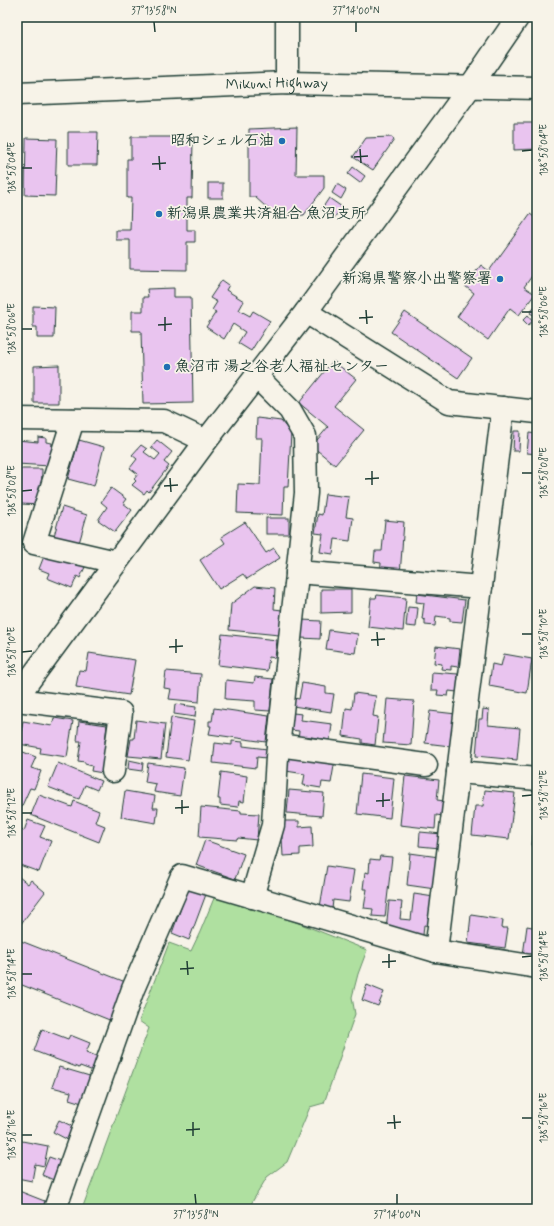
<svg xmlns="http://www.w3.org/2000/svg" width="554" height="1226" font-family="Mynerve,'Klee One',sans-serif">
	<style>
		.green { fill: #afe0a0; stroke: #678e6a }
		.building { fill: #e9c4ef; stroke: #1f3d34 }
		.lines { fill: none; stroke-linecap: round; stroke-linejoin: round }
		.minor-casing { stroke: #1f3d34; stroke-width: 25 }
		.highway-casing { stroke: #1f3d34; stroke-width: 25 }
		.minor { stroke: #f7f3e8; stroke-width: 22 }
		.highway { stroke: #f7f3e8; stroke-width: 22 }
		.ticks { fill: none; stroke: #1f3d34; stroke-width: 1.5 }
		.poi-dot { fill: #1f6fb2; stroke: #f7f3e8; stroke-width: 1.5 }
		.labels { text-anchor: middle; dominant-baseline: central; stroke-width: 3.5; stroke-linejoin: round; paint-order: stroke }
		.street-label { font-size: 15px; fill: #1f3d34; stroke: #f7f3e8 }
		.poi-label { font-size: 15px; font-weight: bold; fill: #1f3d34; stroke: #f7f3e8; text-anchor: end }
		.neatline { fill: none; stroke: #1f3d34; stroke-width: 1.5 }
		.ticks-label { font-size: 10px; text-anchor: middle; fill: #1f3d34 }
	</style>
	<rect width="100%" height="100%" fill="#f7f3e8"/>
	<filter id="ink" filterUnits="userSpaceOnUse"><feTurbulence type="fractalNoise" baseFrequency=".025" numOctaves="2"/><feDisplacementMap in="SourceGraphic" scale="8" xChannelSelector="R" yChannelSelector="G"/><feConvolveMatrix kernelMatrix="1 2 1 2 8 2 1 2 1" color-interpolation-filters="sRGB"/></filter>
	<g filter="url(#ink)">
		<path class="green" d="M217 891 367 950 358 974 352 997 355 1014 324 1103 310 1107 287 1162 267 1177 248 1209H82L149 1028 139 1021 169 943 191 951 200 932Z"/>
		<g class="building">
			<path d="M514 123H537V149L514 150Z"/>
			<path d="M297 127 296 175H324V188L304 215 276 216 255 197H249V129Z"/>
			<path d="M68 132H98L97 165H68Z"/>
			<path d="M131 137H193L192 198H187V230H195V242H187V270L130 269V240H116V230H130L131 198H127V159H131Z"/>
			<path d="M392 137 394 140 373 170 353 157 366 138Z"/>
			<path d="M26 138 57 139 55 196 25 195Z"/>
			<path d="M353 167 365 176 360 183 348 174Z"/>
			<rect x="208" y="183" width="15" height="15"/>
			<path d="M337 184 346 190 341 199 332 193Z"/>
			<path d="M329 198 342 207 334 218 321 210Z"/>
			<path d="M530 214 537 219V269L524 287 535 294 519 315 510 308 488 340 457 317 474 293 465 286 481 265 489 271Z"/>
			<path d="M222 280 229 285 226 290 244 301 239 310 250 316 253 311 270 321 251 351 238 343 245 332 233 324 224 339 206 327 216 312 212 310 217 302 210 298Z"/>
			<path d="M174 288V297H191L193 403 143 404 141 331H132V311H143V297H148L147 289Z"/>
			<path d="M536 305 537 306V317L530 313Z"/>
			<path d="M33 306 55 307 54 338H37V327H33Z"/>
			<path d="M405 312 472 358 458 378 391 332Z"/>
			<path d="M528 315 533 321 528 325 523 320Z"/>
			<path d="M333 361 356 379 334 406 364 430 335 465 312 446 328 427 299 403Z"/>
			<path d="M59 365V403H34V366Z"/>
			<path d="M257 418 281 421 291 433 288 487H284L283 515 237 513 238 484 260 485 262 438H256Z"/>
			<path d="M514 431H520L519 451H513Z"/>
			<path d="M529 433 537 434V454L527 453Z"/>
			<path d="M38 437 46 438V442L52 443 50 466 17 464V440L38 442Z"/>
			<path d="M79 440 104 447 94 486 68 479Z"/>
			<path d="M157 440 172 452 164 462 169 466 149 492 147 490 144 494 132 485 136 481 134 479 138 474 130 468 137 459 132 455 141 445 147 449 144 452 155 460 160 454 151 447Z"/>
			<path d="M19 469H42L41 505 21 504V496L18 495Z"/>
			<path d="M111 488 126 499 123 503 132 510 115 532 98 520 107 507 101 502Z"/>
			<path d="M325 494 349 497 346 517 353 518 350 541 335 539 333 554 320 552 323 534 315 533 318 514 322 515Z"/>
			<path d="M62 507 87 515 79 543 54 536Z"/>
			<rect x="266" y="518" width="23" height="16"/>
			<path d="M385 520 404 522 400 575 380 574 381 563 374 562 375 551H382Z"/>
			<path d="M245 522 266 553 274 548 280 558 247 579 243 574 219 589 200 560 225 543 221 537Z"/>
			<path d="M46 551 85 567 80 578 77 576 72 588 47 578 49 573 39 569Z"/>
			<path d="M255 586 275 588 274 609 282 610 279 635 229 630 231 604Z"/>
			<path d="M321 589H351V612L321 613Z"/>
			<path d="M417 594 465 600 462 622 450 621V618L436 616 435 626 425 625V620L422 619 424 603 416 602Z"/>
			<path d="M377 595 406 598 403 631 368 627 371 598H376Z"/>
			<path d="M408 607 418 608 416 627 406 626Z"/>
			<path d="M302 620 321 621 320 639 301 638Z"/>
			<path d="M329 630 358 634 355 653 326 649Z"/>
			<path d="M222 634 277 640 275 658 269 657 267 671 218 665Z"/>
			<path d="M436 646 460 649 458 667 451 666V670L441 669 442 664 434 663Z"/>
			<path d="M89 653 135 660 129 695 76 687 79 670 86 671Z"/>
			<path d="M504 654 532 659 527 693 489 686 492 664 501 666Z"/>
			<path d="M166 671 201 674 199 702 169 699 171 689 164 688Z"/>
			<path d="M432 672 458 674 457 692 449 691 448 696 437 695 438 690H431Z"/>
			<path d="M255 677 273 679 270 711 255 710V701L225 699 226 680 254 683Z"/>
			<path d="M302 683 326 687V693L334 694 331 712 293 706 294 698 299 699Z"/>
			<path d="M354 693 376 696 373 716 378 717 375 745 362 743V739L343 736 346 708 352 709Z"/>
			<path d="M387 699 414 701 411 745 383 743Z"/>
			<path d="M175 704 196 707 195 717 174 714Z"/>
			<path d="M214 708 269 716 266 742 209 734 211 726H209V721H212Z"/>
			<path d="M483 709 489 710 488 725 520 728 517 760 476 756 479 719H482Z"/>
			<path d="M430 711 456 714V735L452 734 450 746 425 743Z"/>
			<path d="M293 713 302 714 301 720 332 724 330 740 305 736 304 743 298 742 299 731 291 730Z"/>
			<path d="M171 717 194 721 188 760 166 757Z"/>
			<path d="M54 718 73 721 67 757 40 753 41 748 19 744 23 721 52 726Z"/>
			<path d="M136 720 165 724 161 759 128 756 131 739H134Z"/>
			<path d="M79 721 107 725 105 742 107 743 103 773 91 771 92 766 85 764V762L78 761 81 741H77Z"/>
			<path d="M232 741 243 742V746L267 749 266 758 257 757 256 768 213 763 215 743 232 745Z"/>
			<path d="M18 750 36 757 31 768 41 771 34 789 30 788 20 810 17 808V753Z"/>
			<path d="M289 755 335 760 331 783 322 782 321 788 303 785 305 774 286 771Z"/>
			<path d="M129 760 143 763 142 771 128 769Z"/>
			<path d="M58 763 101 781 97 790 85 785 79 799 48 787Z"/>
			<path d="M148 763 184 768 180 796 154 792 156 784 145 782Z"/>
			<path d="M221 772 247 776 244 802 239 801 238 807 220 805V799H218Z"/>
			<path d="M361 774 394 778 390 818 357 814Z"/>
			<path d="M405 776 439 780 437 800 444 801 443 816 436 815 435 829 400 825Z"/>
			<path d="M289 790 324 793 322 816 287 813Z"/>
			<path d="M485 790 515 793 509 839 472 835 475 806H483Z"/>
			<path d="M125 791 155 796 153 808H158L156 823 121 817Z"/>
			<path d="M39 795 72 807 74 801 99 811 95 822 105 826 99 842 31 815Z"/>
			<path d="M201 807 241 811V813L259 814 257 840 238 838 237 840 199 837Z"/>
			<path d="M28 820 45 826 40 837 51 841 39 872 17 864V841L21 830 24 831Z"/>
			<path d="M281 821H299V827L312 826 313 847 300 848V855L283 856Z"/>
			<path d="M420 832 442 834 440 848 419 846Z"/>
			<path d="M533 835 537 836V846H532Z"/>
			<path d="M205 840 244 854 235 879 196 865Z"/>
			<path d="M410 853 439 857 435 889 407 885Z"/>
			<path d="M380 856 392 857 385 917 372 916 373 909 364 908 367 889H363L365 872 369 873 370 859 379 860Z"/>
			<path d="M327 866 354 870 349 902 333 900 332 909 320 907Z"/>
			<path d="M19 877 28 884 31 880 45 892 17 929V880Z"/>
			<path d="M190 883 208 889 189 940 172 933Z"/>
			<path d="M414 894 434 897 430 926 424 925 423 935 386 930 389 901 402 902 400 919 411 920Z"/>
			<path d="M471 915 503 920 502 928H508L505 948 468 943Z"/>
			<path d="M527 926 537 928V956L523 955Z"/>
			<path d="M21 941 128 983 112 1021 17 983V952Z"/>
			<path d="M367 985 384 992 378 1006 362 1000Z"/>
			<path d="M42 1029 68 1039 70 1035 90 1043 86 1052 101 1058 96 1072 80 1066 79 1068 34 1051Z"/>
			<path d="M59 1067 93 1077 85 1104 69 1099 71 1092 52 1087Z"/>
			<path d="M59 1120 76 1128 70 1141 53 1132Z"/>
			<path d="M17 1140 48 1146 44 1166 35 1164 32 1181 17 1178Z"/>
			<path d="M49 1157 63 1162 56 1181 42 1175Z"/>
			<path d="M19 1191 47 1202 44 1209H17V1194Z"/>
		</g>
		<g class="lines">
			<defs>
				<g id="minor">
					<path d="M287 17V83"/>
					<path d="M306 312 449 402 537 412"/>
					<path d="M17 419 164 421 206 441"/>
					<path d="M73 420 34 543 116 562"/>
					<path d="M297 572 481 587"/>
					<path d="M17 697 206 441 306 312 470 87 518 17"/>
					<path d="M17 700 121 713 113 771"/>
					<path d="M278 745 426 765"/>
					<path d="M458 772 537 779"/>
					<path d="M252 897 273 825 277 757 306 493 305 436 290 410 257 377"/>
					<path d="M436 951 503 408"/>
					<path d="M55 1209 133 989 182 876 436 951 537 967"/>
				</g>
				<g id="highway">
					<path id="s1" d="M17 94 287 83 537 88"/>
				</g>
			</defs>
			<use href="#minor" class="minor-casing"/>
			<use href="#highway" class="highway-casing"/>
			<use href="#minor" class="minor"/>
			<use href="#highway" class="highway"/>
		</g>
	</g>
	<path class="ticks" d="M154 22 155 32M356 22V32M360 149 361 163M522 151 532 150M159 156 160 170M354 157 368 156M152 164 166 163M22 168H32M366 310 367 324M522 312H532M165 317V331M359 318 373 317M158 325 172 324M22 329H32M372 471V485M522 473H532M170 478 171 492M365 479 379 478M164 486 178 485M22 491 32 490M377 632 378 646M522 634H532M176 639V653M371 640 385 639M169 647 183 646M22 652 32 651M383 793V807M522 796 532 795M182 800V814M376 801 390 800M175 808 189 807M22 813H32M389 954V968M522 957 532 956M187 961 188 975M382 962 396 961M180 969 194 968M22 974H32M394 1115 395 1129M522 1118H532M193 1122V1136M387 1123 401 1122M186 1130 200 1129M22 1135H32M195 1194 196 1204M397 1194V1204"/>
	<g class="poi-dot">
		<circle cx="282" cy="141" r="4"/>
		<circle cx="159" cy="214" r="4"/>
		<circle cx="500" cy="279" r="4"/>
		<circle cx="167" cy="367" r="4"/>
	</g>
	<g class="labels">
		<g class="street-label">
			<text stroke="none"><textPath href="#s1" startOffset="260">Mikuni Highway</textPath></text>
		</g>
		<g class="poi-label">
			<text x="274" y="141">昭和シェル石油</text>
			<text x="167" y="214" text-anchor="start">新潟県農業共済組合 魚沼支所</text>
			<text x="492" y="279">新潟県警察小出警察署</text>
			<text x="175" y="367" text-anchor="start">魚沼市 湯之谷老人福祉センター</text>
		</g>
	</g>
	<rect width="554" height="1226" fill="none" stroke="#f7f3e8" stroke-width="44"/>
	<rect x="22" y="22" width="510" height="1182" class="neatline"/>
	<g class="ticks-label">
		<text x="154" y="14">37°13'58"N</text>
		<text x="356" y="14">37°14'00"N</text>
		<text transform="translate(543 150) rotate(-90)" y="4">138°58'04"E</text>
		<text transform="translate(11 168) rotate(-90)" y="4">138°58'04"E</text>
		<text transform="translate(543 312) rotate(-90)" y="4">138°58'06"E</text>
		<text transform="translate(11 329) rotate(-90)" y="4">138°58'06"E</text>
		<text transform="translate(543 473) rotate(-90)" y="4">138°58'08"E</text>
		<text transform="translate(11 491) rotate(-90)" y="4">138°58'08"E</text>
		<text transform="translate(543 634) rotate(-90)" y="4">138°58'10"E</text>
		<text transform="translate(11 652) rotate(-90)" y="4">138°58'10"E</text>
		<text transform="translate(543 795) rotate(-90)" y="4">138°58'12"E</text>
		<text transform="translate(11 813) rotate(-90)" y="4">138°58'12"E</text>
		<text transform="translate(543 956) rotate(-90)" y="4">138°58'14"E</text>
		<text transform="translate(11 974) rotate(-90)" y="4">138°58'14"E</text>
		<text transform="translate(543 1118) rotate(-90)" y="4">138°58'16"E</text>
		<text transform="translate(11 1135) rotate(-90)" y="4">138°58'16"E</text>
		<text x="196" y="1218">37°13'58"N</text>
		<text x="397" y="1218">37°14'00"N</text>
	</g>
</svg>
